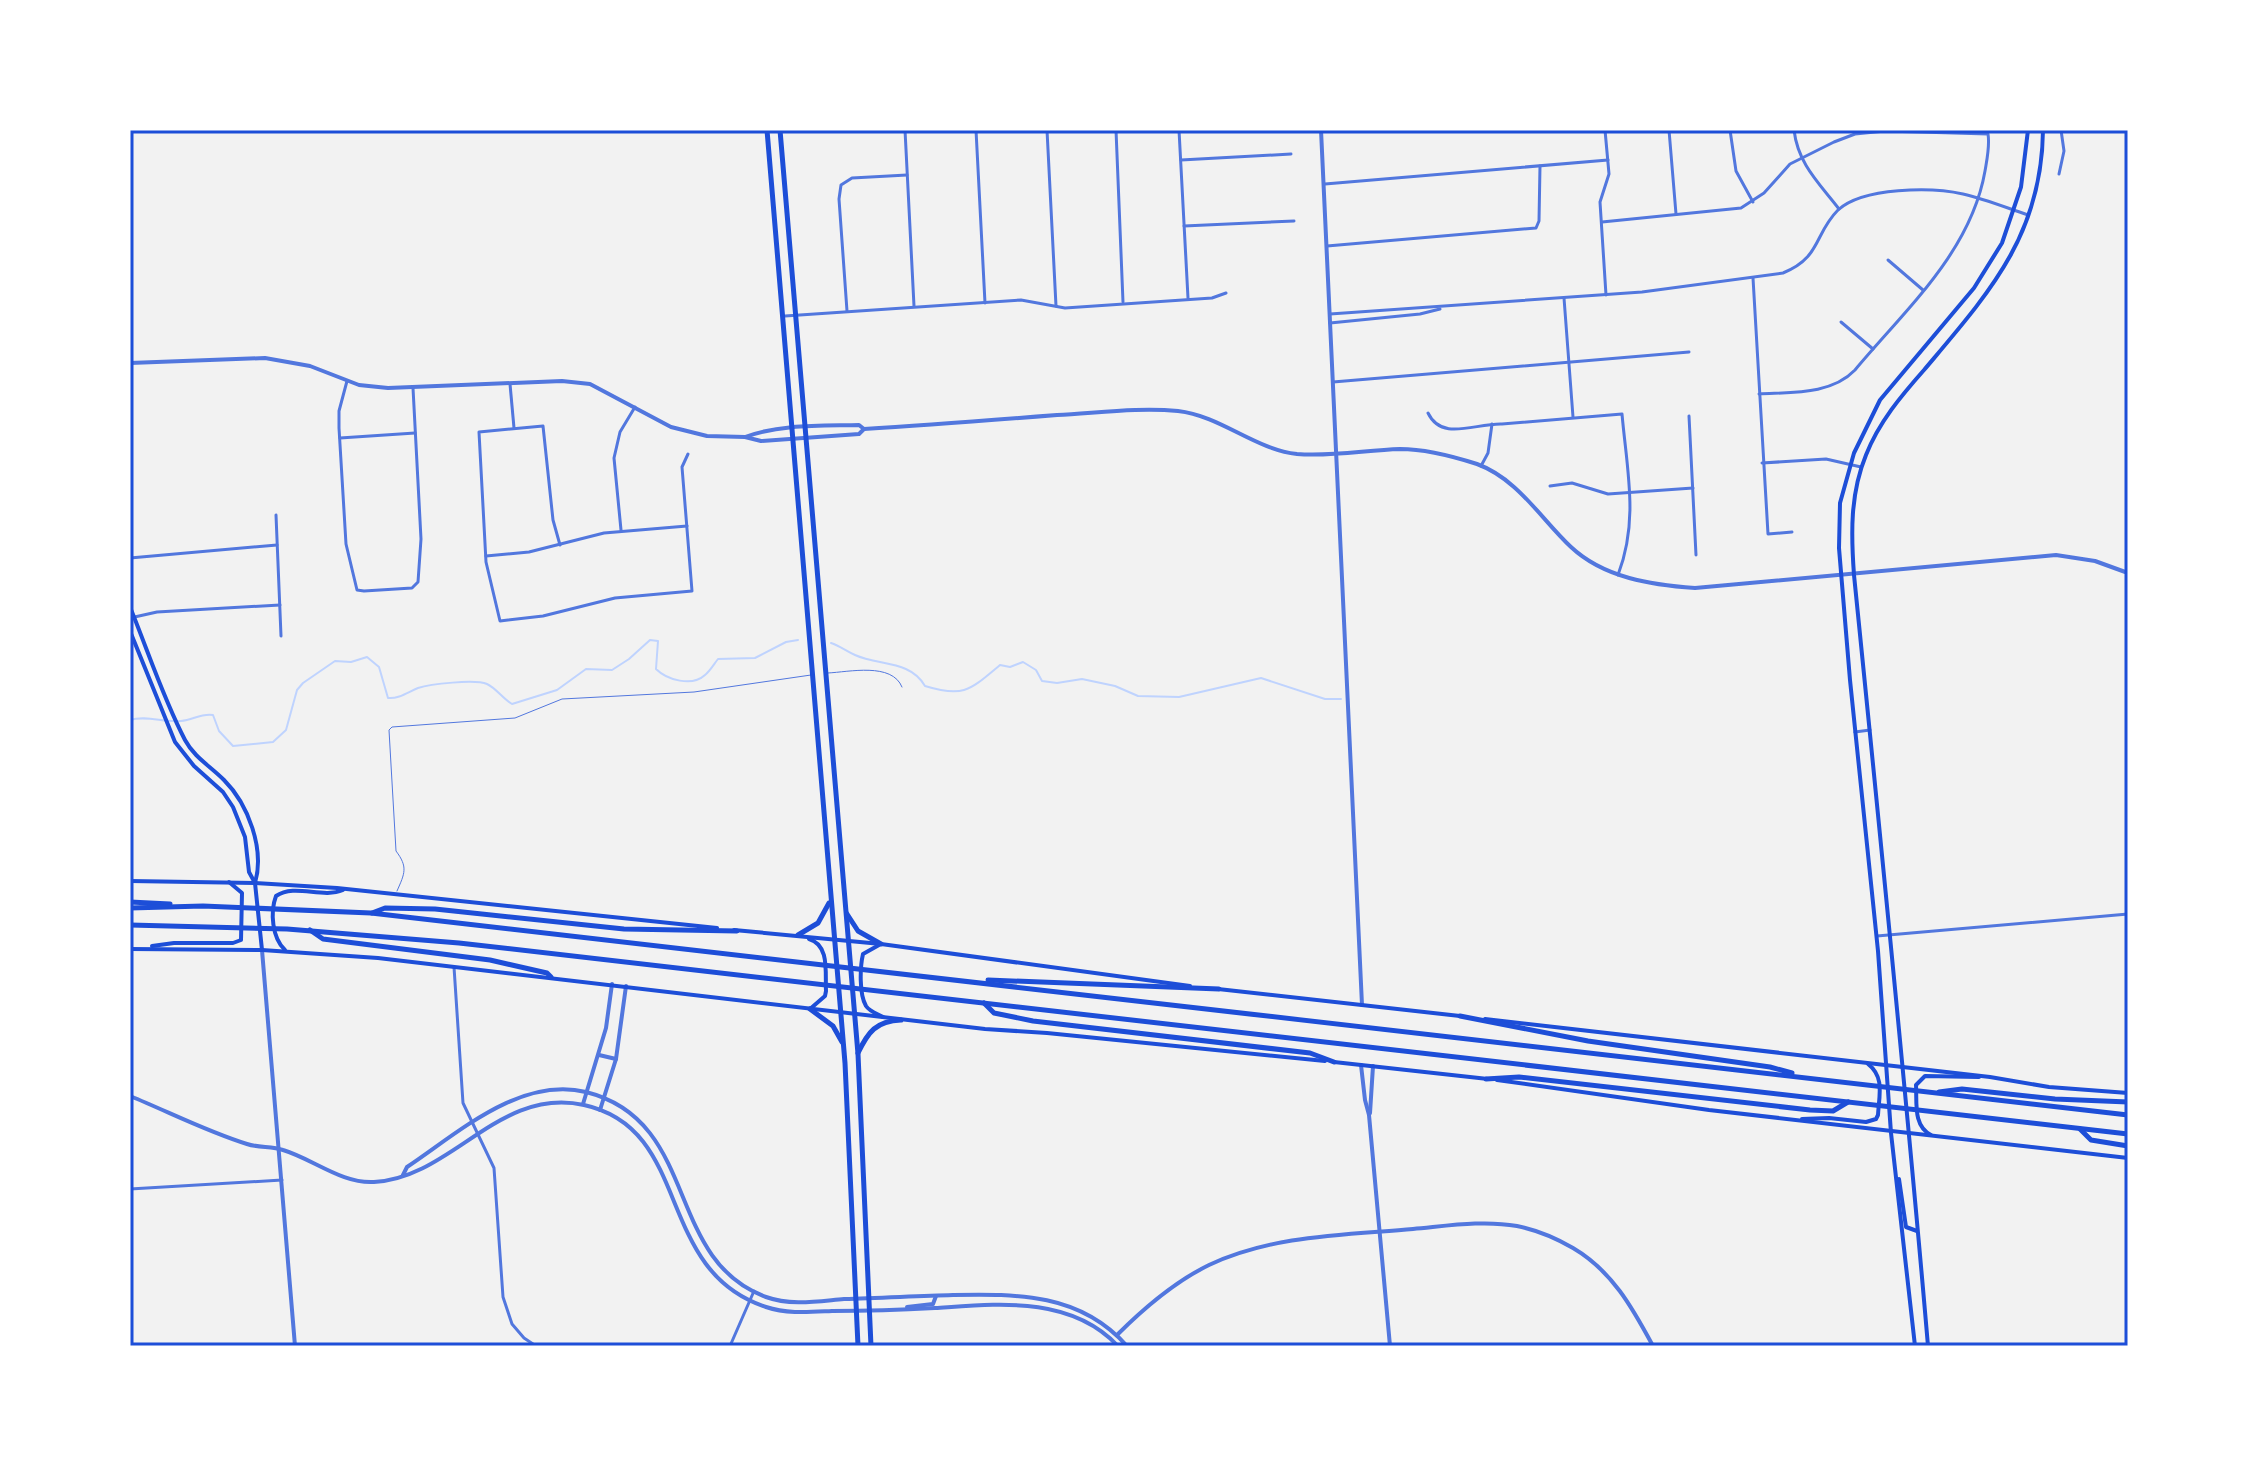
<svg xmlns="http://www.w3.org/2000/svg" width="2258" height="1476" font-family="Ubuntu,sans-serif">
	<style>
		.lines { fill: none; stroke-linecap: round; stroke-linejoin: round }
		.stream { stroke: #bfd3fe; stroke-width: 2 }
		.service { stroke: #5277de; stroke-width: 1 }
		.minor { stroke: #5277de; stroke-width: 3 }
		.tertiary { stroke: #5277de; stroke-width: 4 }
		.secondary { stroke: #1d4ed8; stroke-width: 4 }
		.trunk { stroke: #1d4ed8; stroke-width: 5 }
		.motorway { stroke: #1d4ed8; stroke-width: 5 }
		.neatline { fill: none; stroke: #1d4ed8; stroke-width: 3 }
	</style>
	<rect width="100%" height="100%" fill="#f2f2f2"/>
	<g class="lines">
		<g class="stream">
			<path d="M831 643C840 646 846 651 855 655 879 666 910 660 925 686 964 698 970 690 1000 665L1010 667 1023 662 1036 670 1042 681 1057 683 1082 679 1115 686 1138 696 1179 697 1261 678 1325 699H1341"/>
			<path d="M130 720C147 715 164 723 181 721 193 720 201 713 213 715L219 731 233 746 273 742 286 730 297 690 303 683 335 661 351 662 367 657 379 667 388 698C399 699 408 692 418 688 430 684 475 679 487 684 496 688 503 699 512 704L557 690 586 669 612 670 629 659 650 640 658 641 656 669C667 680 692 687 705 675 710 671 714 664 718 659L755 658 786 642 798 640"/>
		</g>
		<g class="service">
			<path d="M828 673C849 672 892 662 902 687"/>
			<path d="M397 891C405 873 408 867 396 851L389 730 392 727 515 718 562 699 694 692 811 675"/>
		</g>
		<g class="minor">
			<path d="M905 130 914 306"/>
			<path d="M976 130 985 303"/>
			<path d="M1047 130 1056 306"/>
			<path d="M1116 130 1123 302"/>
			<path d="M1179 130 1188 298"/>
			<path d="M1605 130 1609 174 1600 202 1606 295"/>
			<path d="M1669 130 1676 214"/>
			<path d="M1730 130 1736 171 1753 202"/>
			<path d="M1794 130C1798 164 1819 183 1839 209"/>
			<path d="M1181 160 1291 154"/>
			<path d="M2059 174 2064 151 2061 130"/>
			<path d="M1325 184 1608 160"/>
			<path d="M1602 222 1741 208 1764 193 1790 164 1834 142 1855 134 1885 131 1988 134C1990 146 1987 159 1985 171 1971 252 1905 310 1855 370 1831 395 1791 392 1759 394"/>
			<path d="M1184 226 1294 221"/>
			<path d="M1327 246 1536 228 1539 221 1540 166"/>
			<path d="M1888 260 1923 290"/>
			<path d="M1753 278 1768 534 1792 532"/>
			<path d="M1564 298 1573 417"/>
			<path d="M847 311 839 199 841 185 852 178 907 175"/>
			<path d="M1330 314 1642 292 1783 273C1821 258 1814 234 1838 210 1863 187 1932 187 1963 194 1985 199 2007 208 2028 215"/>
			<path d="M785 316 1021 300 1065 308 1212 298 1226 293"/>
			<path d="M1841 322 1873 349"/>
			<path d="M1330 323 1420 314 1440 309"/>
			<path d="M347 381 339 411V428L346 544 357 590 364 591 412 588 418 582 421 539 413 388"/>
			<path d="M1333 382 1689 352"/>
			<path d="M510 384 514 428"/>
			<path d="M1428 413C1442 442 1475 423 1502 424L1622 414C1627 471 1639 520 1618 575"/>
			<path d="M1689 416 1696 555"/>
			<path d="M340 438 415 433"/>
			<path d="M1762 463 1826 459 1861 467"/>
			<path d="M1481 466 1488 453 1492 424"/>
			<path d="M1550 486 1572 483 1608 494 1693 488"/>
			<path d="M276 515 281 636"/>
			<path d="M621 530 614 458 620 432 635 407"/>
			<path d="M560 545 553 520 543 426 479 432 486 562 500 621 543 616 615 598 692 591 682 467 688 454"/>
			<path d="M486 556 529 552 604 533 687 526"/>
			<path d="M130 558 277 545"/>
			<path d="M130 618 157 612 280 605"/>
			<path d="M1855 732 1870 730"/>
			<path d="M1877 936 2128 914"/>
			<path d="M454 967 463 1103 494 1168 503 1297 512 1324 524 1338 536 1346"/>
			<path d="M130 1189 282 1180"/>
			<path d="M730 1346 754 1291"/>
		</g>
		<g class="tertiary">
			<path d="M1321 130 1362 1005"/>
			<path d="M130 363 265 358 310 366 359 385 388 388 562 381 590 384 671 427 707 436 745 437 761 441 859 434 864 429C928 425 993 420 1057 415 1097 413 1139 407 1178 411 1221 416 1254 449 1297 454 1331 457 1366 450 1400 449 1426 449 1452 456 1477 464 1518 479 1541 519 1571 547 1604 578 1652 585 1695 588L2056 555 2095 561 2128 573"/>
			<path d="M745 437C780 424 822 426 859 425L864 429"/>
			<path d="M262 950 295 1346"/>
			<path d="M599 1055 616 1059"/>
			<path d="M1361 1065 1365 1100 1369 1115 1390 1346"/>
			<path d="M130 1096C169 1112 208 1132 247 1144 259 1148 272 1146 283 1150 313 1159 342 1184 374 1182 452 1178 499 1086 584 1105 694 1129 653 1270 766 1307 787 1314 809 1312 832 1311 866 1311 900 1310 935 1308 997 1304 1070 1295 1118 1346"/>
			<path d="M583 1104 606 1028 612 984"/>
			<path d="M600 1110 616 1059 626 986"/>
			<path d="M1370 1113 1373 1066"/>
			<path d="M403 1175 407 1167C458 1133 520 1076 586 1092 701 1121 663 1259 766 1297 791 1306 819 1301 844 1299 881 1298 917 1296 953 1295 1018 1294 1080 1293 1127 1346"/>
			<path d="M907 1307 933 1304 936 1296"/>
			<path d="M1117 1335C1145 1307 1174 1282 1209 1265 1273 1235 1344 1235 1413 1229 1447 1226 1483 1220 1517 1226 1537 1230 1556 1238 1573 1248 1612 1271 1632 1307 1653 1346"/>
		</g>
		<g class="secondary">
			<path d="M130 607C148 651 163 698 185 740 194 757 210 766 224 780 248 804 265 849 255 883L262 950"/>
			<path d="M130 631 175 742 194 766 223 792 233 807 245 837 249 872 255 883"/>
			<path d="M130 881 255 883 337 888 717 928"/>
			<path d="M734 930 881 944 1190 986"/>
			<path d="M809 939C830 945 825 973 826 991L825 996 810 1009"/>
			<path d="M879 945 863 954C860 967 859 994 866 1006 870 1012 878 1014 883 1017"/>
			<path d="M152 946 174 943H233L241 940 242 893 229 882"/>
			<path d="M130 949 262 950 378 958 985 1029 1047 1033 1325 1061"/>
			<path d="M285 950C272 938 270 912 276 896 295 883 322 899 343 890"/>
			<path d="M1218 989 1460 1016"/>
			<path d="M1485 1019 1990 1077 2049 1087 2128 1093"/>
			<path d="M1334 1062 1488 1079"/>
			<path d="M1497 1080 1709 1110 2128 1158"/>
			<path d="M1802 1119 1829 1118 1866 1122 1876 1119 1878 1115C1879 1096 1885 1077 1868 1064"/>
			<path d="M1931 1135C1913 1126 1917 1103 1916 1085L1925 1076 1979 1077"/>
			<path d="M1899 1179 1906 1227 1917 1231"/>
			<path d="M1915 1346 1891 1133 1878 951 1850 680 1839 548 1840 503 1854 453 1880 400 1974 288 2002 243 2021 187 2028 130"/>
			<path d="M1928 1346C1906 1089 1880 832 1854 575 1851 534 1850 494 1866 455 1879 422 1901 396 1924 370 1988 294 2042 236 2043 130"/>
		</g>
		<g class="trunk">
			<path d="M767 130 845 1063 858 1346"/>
			<path d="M780 130 858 1054 871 1346"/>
			<path d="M847 914 858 931 881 944"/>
			<path d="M798 935 818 923 829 903"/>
			<path d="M810 1009 833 1026 842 1042"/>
			<path d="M858 1053C868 1032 876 1021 901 1020"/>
		</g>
		<g class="motorway">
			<path d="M130 902 170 904"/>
			<path d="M130 908 203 906 371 913 2128 1115"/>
			<path d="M372 913 385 908 435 909 624 929 737 931"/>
			<path d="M130 925 287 929 459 943 2128 1134"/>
			<path d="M310 930 323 939 490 960 547 973 551 977"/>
			<path d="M988 980 1219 989"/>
			<path d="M984 1003 994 1013 1033 1021 1310 1053 1334 1062"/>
			<path d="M1460 1016 1588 1041 1770 1067 1792 1073"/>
			<path d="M1486 1079 1519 1077 1810 1110 1833 1111 1848 1102"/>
			<path d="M1939 1092 1962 1089 2055 1099 2128 1102"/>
			<path d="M2080 1129 2091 1140 2128 1146"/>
		</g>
	</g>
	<rect width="2258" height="1476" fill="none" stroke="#ffffff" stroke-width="264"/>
	<rect x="132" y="132" width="1994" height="1212" class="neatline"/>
</svg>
